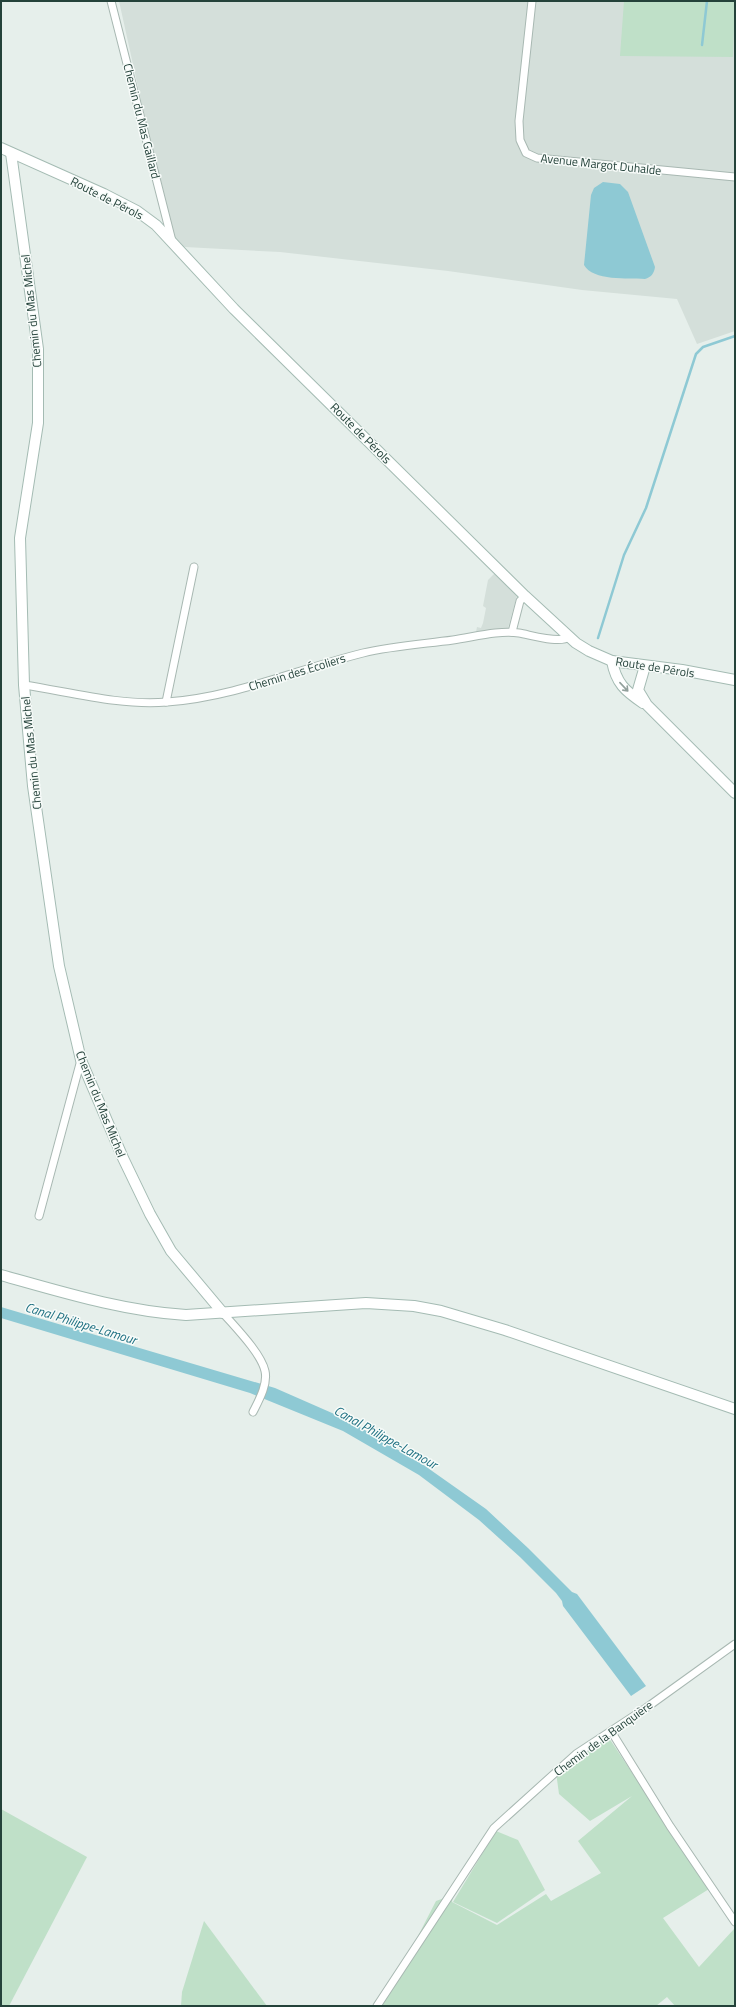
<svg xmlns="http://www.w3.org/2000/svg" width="736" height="2007" font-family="'Titillium Web',sans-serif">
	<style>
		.built { fill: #d4dfda }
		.green { fill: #bfe0c8 }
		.water { fill: #8ec9d4 }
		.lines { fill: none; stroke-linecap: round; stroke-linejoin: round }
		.stream { stroke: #8ec9d4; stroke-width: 2.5 }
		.street-casing { stroke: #a8b8b2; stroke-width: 9 }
		.secondary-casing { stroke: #a4bbb3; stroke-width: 12 }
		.street { stroke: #fff; stroke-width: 7 }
		.secondary { stroke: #fff; stroke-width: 10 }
		.oneway { stroke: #92a09c }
		.labels { text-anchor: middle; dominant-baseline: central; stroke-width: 3; stroke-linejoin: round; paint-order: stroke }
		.street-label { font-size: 12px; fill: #24423a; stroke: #f7fbf9 }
		.water-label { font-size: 13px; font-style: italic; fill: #1c6f80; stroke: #f7fbf9 }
	</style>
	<rect width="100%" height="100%" fill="#e6efeb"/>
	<g class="built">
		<path d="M119 1H735V331L697 344 677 299 582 290 448 271 280 252 185 247 172 241Z"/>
		<path d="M495 573 518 592 508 628 476 632 477 627 481 628 483 623 486 608 483 606 488 580Z"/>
	</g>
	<g class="green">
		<path d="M624 1H735L733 57 620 56Z"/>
		<path d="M609 1738 709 1889 663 1918 699 1967 734 1929 735 1930V2006H675L667 1997 656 2006H382L436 1901 453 1895 452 1902 497 1925 546 1894 551 1901 601 1873 578 1841 632 1796 590 1821 559 1794 556 1772Z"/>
		<path d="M1 1809 87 1857 9 2006H1Z"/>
		<path d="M496 1831 518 1840 545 1890 497 1923 453 1902Z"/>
		<path d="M204 1921 267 2006H181L182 1992Z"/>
	</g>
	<g class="water">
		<path d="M603 182 620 184 628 192 655 267C654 274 651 277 645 279 628 278 593 281 584 265L591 195 594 188Z"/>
		<path d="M1 1307 275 1388 348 1420 425 1466 486 1509 528 1548 572 1592 577 1594 646 1686 631 1696 563 1606 562 1601 556 1593 520 1557 479 1520 419 1475 343 1431 250 1393 1 1318Z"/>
	</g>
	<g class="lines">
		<g class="stream">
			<path d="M702 45 707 1"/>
			<path d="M598 638 624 555 646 508 696 354 703 347 735 336"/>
		</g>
		<defs>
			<g id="street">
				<path d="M111 1 172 241"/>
				<path d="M532 1 519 121 520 140 526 153 537 158 735 177"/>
				<path d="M512 632 520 601 525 596"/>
				<path d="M24 685C70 692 120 706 167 702 235 697 298 669 363 653 392 646 423 644 453 640 474 637 499 630 519 633 531 635 560 644 569 637"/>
				<path d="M166 702 194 567"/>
				<path d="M39 1216 81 1060"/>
				<path d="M223 1313C235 1327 261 1353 265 1371 268 1384 259 1400 253 1412"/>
				<path d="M611 1731 670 1826 735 1922"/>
				<path d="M377 2006 494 1828 576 1754 646 1708 735 1644"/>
			</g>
			<g id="secondary">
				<path d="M1 148 104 194 137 211 156 225 234 309 525 596 576 643 589 651 612 661 682 670 735 680"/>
				<path d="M11 153 38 349V423L20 538 24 685 33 786 59 966 81 1060 123 1158 150 1214 171 1251 223 1313"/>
				<path d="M612 661C616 683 625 691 643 703"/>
				<path d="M645 666 638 690 647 705 735 793"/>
				<path d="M1 1275C62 1292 123 1311 186 1315L366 1303 414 1306 441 1311 505 1330 735 1409"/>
			</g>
		</defs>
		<use href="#street" class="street-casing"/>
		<use href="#secondary" class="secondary-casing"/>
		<use href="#street" class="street"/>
		<use href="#secondary" class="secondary"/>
	</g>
	<defs><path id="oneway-shaft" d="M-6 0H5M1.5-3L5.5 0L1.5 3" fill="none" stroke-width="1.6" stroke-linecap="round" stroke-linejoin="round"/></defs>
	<use class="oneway" href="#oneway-shaft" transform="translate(624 687) rotate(47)"/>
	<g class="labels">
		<g class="street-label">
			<text transform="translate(142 121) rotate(76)">Chemin du Mas Gaillard</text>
			<text transform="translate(601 164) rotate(6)">Avenue Margot Duhalde</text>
			<text transform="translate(107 198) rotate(27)">Route de Pérols</text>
			<text transform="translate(31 311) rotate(-96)">Chemin du Mas Michel</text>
			<text transform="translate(361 433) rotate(45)">Route de Pérols</text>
			<text transform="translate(655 667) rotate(9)">Route de Pérols</text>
			<text transform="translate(297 672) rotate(-17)">Chemin des Écoliers</text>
			<text transform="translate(31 753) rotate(-96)">Chemin du Mas Michel</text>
			<text transform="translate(101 1104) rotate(68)">Chemin du Mas Michel</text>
			<text transform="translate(603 1738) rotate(-36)">Chemin de la Banquière</text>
		</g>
		<g class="water-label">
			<text transform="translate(81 1323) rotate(17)">Canal Philippe-Lamour</text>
			<text transform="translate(386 1437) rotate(29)">Canal Philippe-Lamour</text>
		</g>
	</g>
	<rect width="736" height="2007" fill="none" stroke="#24423a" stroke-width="4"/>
</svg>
